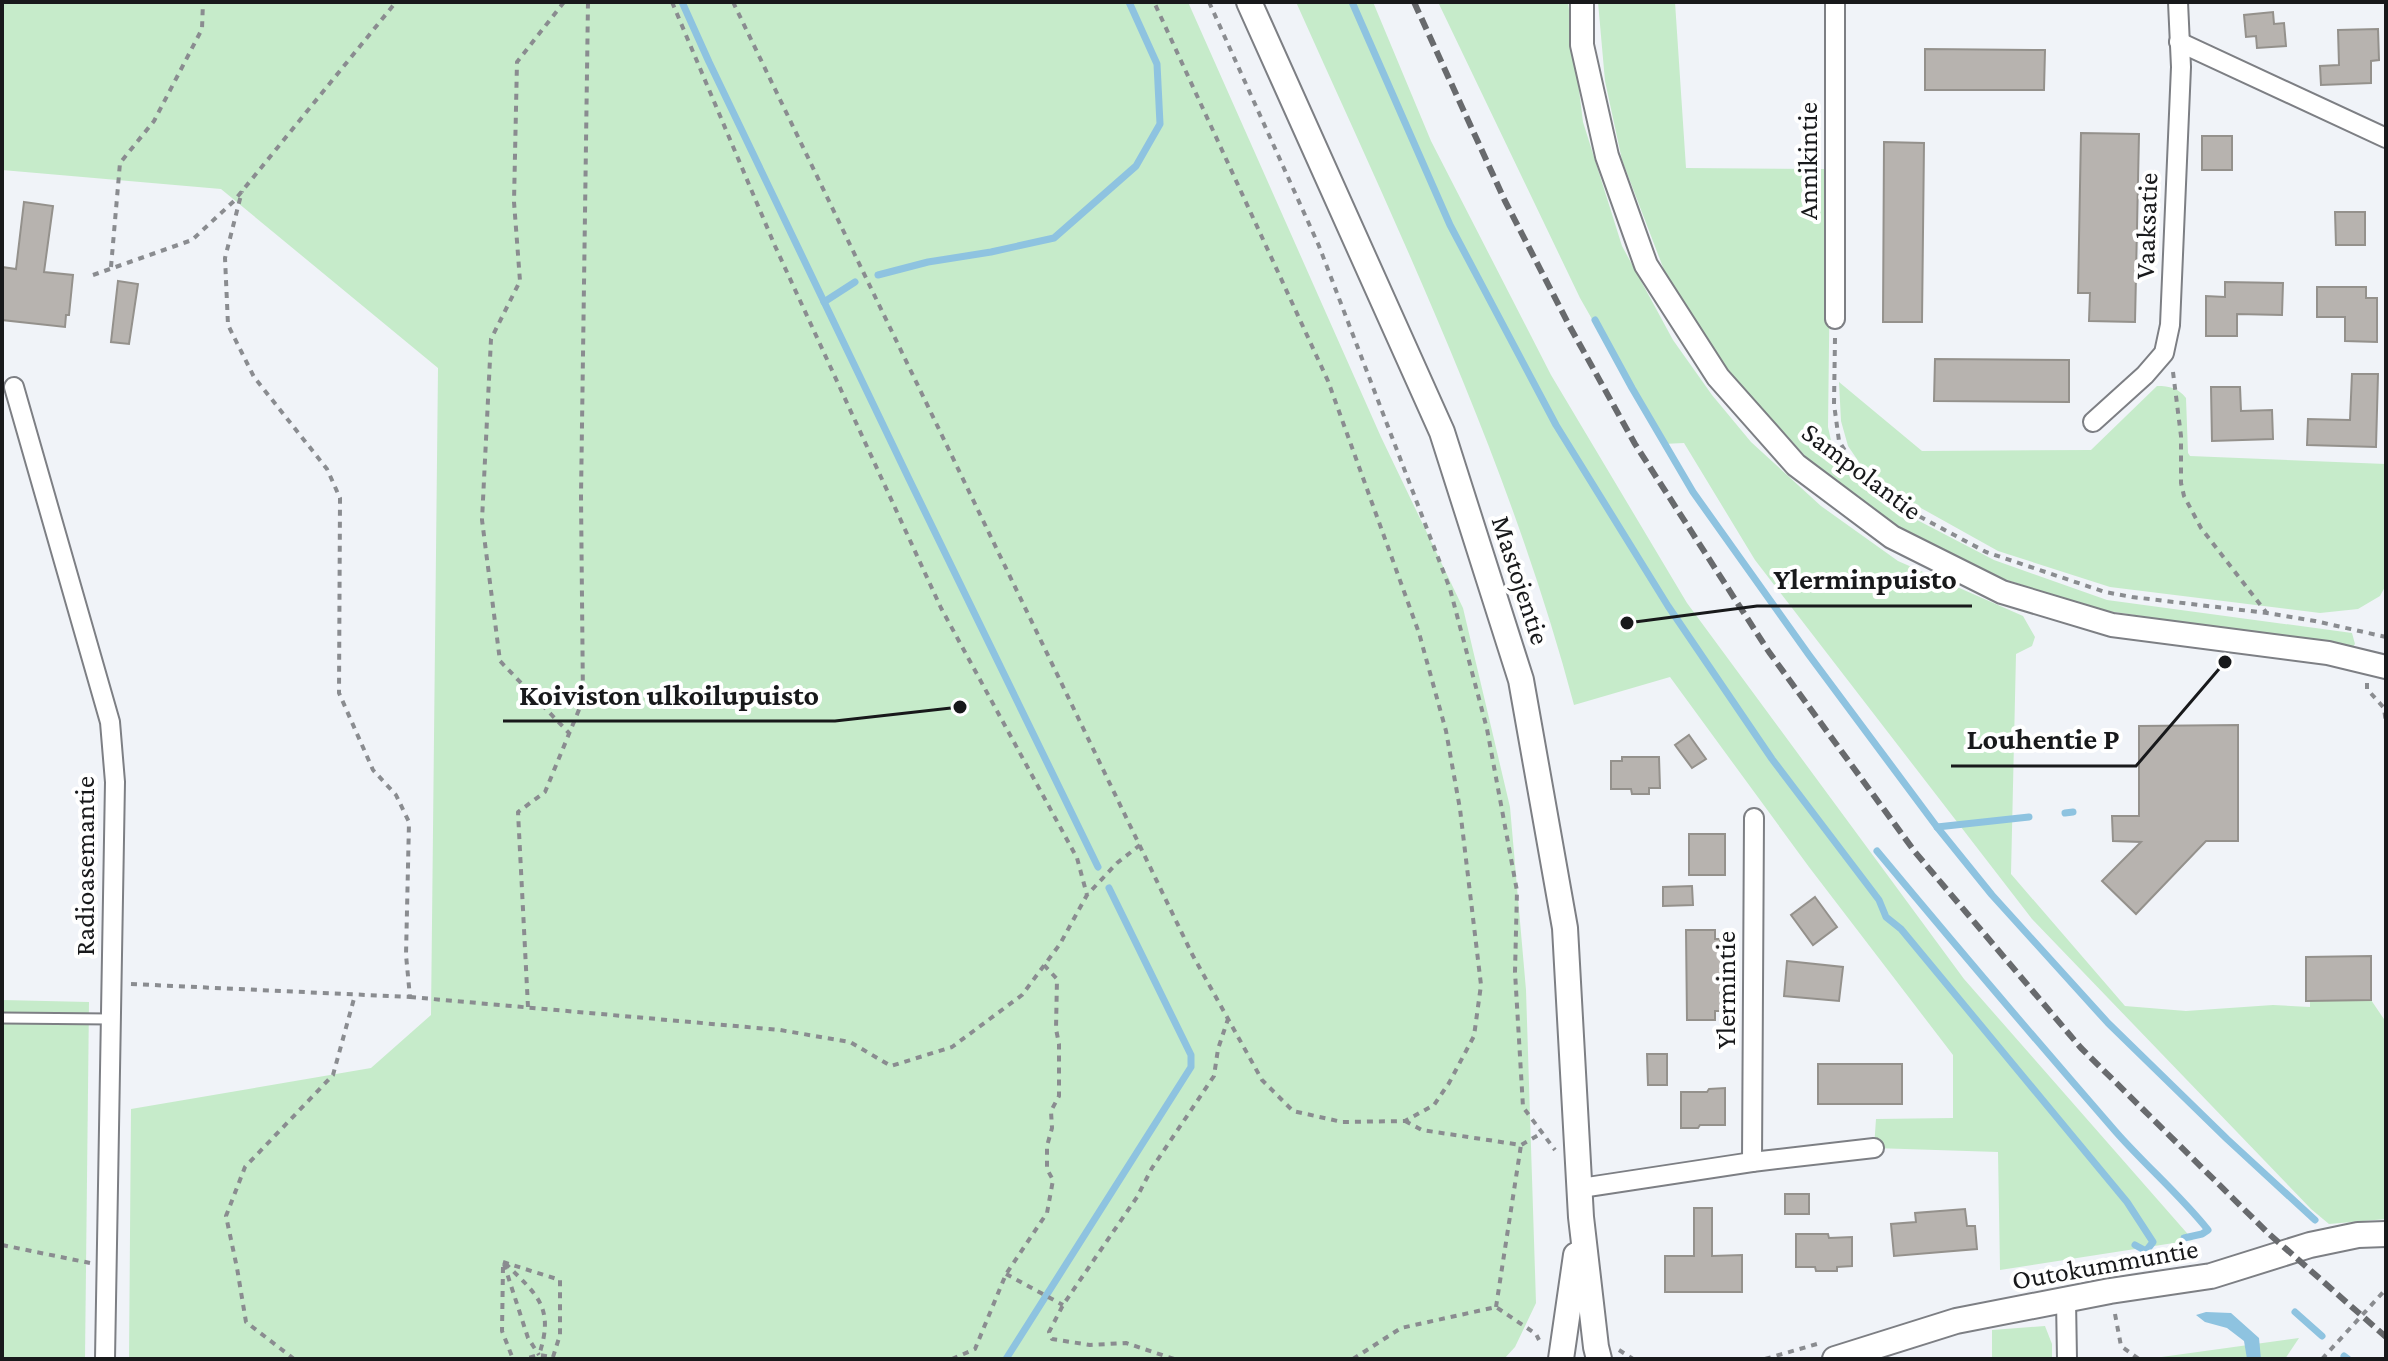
<svg xmlns="http://www.w3.org/2000/svg" width="2388" height="1361" font-family="'Crimson Pro',serif">
	<style>
		.green { fill: #c6ebca }
		.water { fill: #8ec3e0 }
		.lines { fill: none; stroke-linecap: round; stroke-linejoin: round }
		.stream { stroke: #8ec3e0; stroke-width: 7 }
		.building { fill: #b7b3af; stroke: #94918c; stroke-width: 2 }
		.service-casing { stroke: #7d7f84; stroke-width: 13 }
		.minor-casing { stroke: #7d7f84; stroke-width: 22 }
		.tertiary-casing { stroke: #7d7f84; stroke-width: 26 }
		.secondary-casing { stroke: #7d7f84; stroke-width: 28 }
		.path { stroke: #8a8c90; stroke-width: 4; stroke-dasharray: 6 6; stroke-linecap: butt }
		.service { stroke: #fff; stroke-width: 9 }
		.minor { stroke: #fff; stroke-width: 18 }
		.tertiary { stroke: #fff; stroke-width: 22 }
		.secondary { stroke: #fff; stroke-width: 24 }
		.rail { stroke: #686a6d; stroke-width: 6; stroke-dasharray: 12 6; stroke-linecap: butt }
		.labels { text-anchor: middle; dominant-baseline: central; stroke-width: 8; stroke-linejoin: round; paint-order: stroke }
		.street-label { font-size: 28px; fill: #18191b; stroke: #fff }
		.leader { fill: none; stroke: #18191b; stroke-width: 3 }
		.callout-dot { fill: #18191b; stroke: #fff; stroke-width: 3 }
		.callout-label { font-size: 30px; text-anchor: middle; font-weight: bold; fill: #18191b; stroke: #fff; stroke-width: 8; stroke-linejoin: round; paint-order: stroke }
	</style>
	<rect width="100%" height="100%" fill="#f0f3f8"/>
	<g class="green">
		<path d="M2 2H1188L1381 437 1463 608 1510 807 1526 990 1536 1303 1515 1347 1504 1359H129L131 1109 371 1068 431 1015 438 368 221 189 2 170Z"/>
		<path d="M1296 2H1373L1431 141 1551 375 1687 603 1964 979 2193 1240 2000 1270 1998 1152 1874 1148 1876 1119 1953 1118V1055L1809 867 1670 677 1574 705C1509 460 1399 232 1296 2Z"/>
		<path d="M1438 2H1568L1583 122 1622 246 1673 340 1712 395 1751 442 1821 506 1898 561 2023 616 2035 637 2032 646 2016 654 2011 874 2125 1006 2186 1011 2273 1005 2310 1007V1001L2371 1000 2386 1022V1219L2329 1224 2311 1209 2032 919 1755 560 1684 443 1663 444 1580 298Z"/>
		<path d="M1598 2H1675L1686 168 1824 169 1831 181 1828 427 1834 454 1852 479 1898 510 1994 560 2107 600 2352 633 2355 644 2352 648 2095 609 1995 576 1894 524 1809 460 1718 360 1664 270 1622 160 1605 81Z"/>
		<path d="M1839 382 1922 451 2091 450 2157 386C2170 386 2178 388 2186 398L2188 453 2190 456 2386 464V585L2380 596 2358 609 2320 613 2110 587 1998 551 1903 498 1863 468 1848 446 1841 421Z"/>
		<path d="M2 1000 89 1002 85 1359H2Z"/>
		<path d="M2045 1326 2052 1344V1359H1992V1330Z"/>
		<path d="M2299 1338 2285 1359H2147Z"/>
	</g>
	<path class="water" d="M2206 1312 2231 1313 2259 1338 2261 1359H2247L2244 1341 2227 1328 2205 1322 2196 1315Z"/>
	<g class="lines">
		<g class="stream">
			<path d="M682 2 709 62 909 479 1098 867"/>
			<path d="M1352 2 1450 225 1556 425 1668 606 1772 759 1879 900 1886 917 1901 929 2127 1202 2153 1242 2146 1251 2135 1245"/>
			<path d="M878 275 928 262 991 252 1054 238 1136 166 1160 124 1157 64 1129 2"/>
			<path d="M824 302 855 282"/>
			<path d="M1595 320 1632 388 1693 492 1809 655 1937 827 1992 895 2108 1023 2227 1139 2315 1220"/>
			<path d="M2065 813 2073 812"/>
			<path d="M1937 827 2029 817"/>
			<path d="M1877 851C1956 946 2035 1039 2116 1132 2146 1166 2180 1195 2208 1230L2202 1234 2184 1238"/>
			<path d="M2295 1312 2322 1336"/>
			<path d="M2344 1356 2348 1359"/>
			<path d="M1006 1359 1191 1067V1055L1109 888"/>
		</g>
	</g>
	<g class="building">
		<path d="M2273 12 2274 24 2284 23 2286 46 2257 48 2256 36 2246 37 2244 15Z"/>
		<path d="M2378 29 2379 60 2371 61V83L2321 85 2320 66 2339 65 2338 30Z"/>
		<path d="M1925 49 2045 50 2044 90H1925Z"/>
		<path d="M2081 133 2139 134 2135 322 2089 321 2090 293H2078Z"/>
		<rect x="2202" y="136" width="30" height="34"/>
		<path d="M1884 142 1924 143 1922 322H1883Z"/>
		<path d="M24 202 53 206 44 272 73 275 69 315H66L65 327 2 320V267L16 269Z"/>
		<path d="M2335 212H2365V245H2336Z"/>
		<path d="M118 281 138 284 129 344 111 342Z"/>
		<path d="M2225 282 2283 283 2282 315 2237 314V336H2206V296L2225 297Z"/>
		<path d="M2317 287H2366V298H2377V342L2345 341V317H2317Z"/>
		<path d="M1935 359 2069 360V402L1934 401Z"/>
		<path d="M2352 374H2378L2376 447 2307 445 2308 419 2350 420Z"/>
		<path d="M2211 387H2240L2241 411 2272 410 2273 439 2212 441Z"/>
		<path d="M2238 725V841H2206L2136 914 2102 881 2141 842 2113 841 2112 816H2139V726Z"/>
		<path d="M1689 735 1706 759 1692 768 1675 745Z"/>
		<path d="M1622 757H1659L1660 788H1649V794H1632L1631 789H1611V761H1622Z"/>
		<rect x="1689" y="834" width="36" height="41"/>
		<path d="M1692 886 1693 905 1663 906V887Z"/>
		<path d="M1815 897 1837 927 1813 945 1791 915Z"/>
		<path d="M1686 930H1715V939H1720V958H1723L1724 991 1720 992 1721 1011H1715V1020H1687Z"/>
		<path d="M2371 956V1000L2306 1001V957Z"/>
		<path d="M1787 961 1843 967 1839 1001 1784 996Z"/>
		<path d="M1647 1054H1667V1085H1648Z"/>
		<rect x="1818" y="1064" width="84" height="40"/>
		<path d="M1725 1088V1125H1700L1698 1128H1681V1092H1707L1709 1089Z"/>
		<rect x="1785" y="1194" width="24" height="20"/>
		<path d="M1694 1208H1712V1256L1742 1255V1292H1665V1256H1694Z"/>
		<path d="M1965 1209 1967 1226H1975L1977 1249 1894 1256 1891 1224 1916 1222 1915 1213Z"/>
		<path d="M1796 1234H1828L1829 1238 1852 1237V1266L1837 1267V1271H1816L1815 1267H1796Z"/>
	</g>
	<g class="lines">
		<defs>
			<path id="service" d="M2 1018 110 1019"/>
			<g id="minor">
				<path d="M2179 42 2386 138"/>
				<path d="M1835 319V2"/>
				<path d="M14 387 110 722 115 782 105 1359"/>
				<path d="M2093 422 2145 375 2164 353 2170 325 2181 67 2178 2"/>
				<path d="M1752 1162 1754 818"/>
				<path d="M1581 1188 1752 1162 1874 1148"/>
				<path d="M2066 1300 2067 1359"/>
			</g>
			<path id="tertiary" d="M1582 2V45L1607 156 1646 265 1718 377 1796 465 1892 537 2002 592 2112 625 2328 653 2386 667"/>
			<g id="secondary">
				<path d="M1249 2 1442 432 1521 680 1565 928 1581 1217 1596 1347 1599 1359"/>
				<path d="M1561 1359 1576 1255"/>
				<path d="M1835 1359 1956 1321 2110 1291 2211 1276 2310 1245 2358 1235 2386 1234"/>
			</g>
		</defs>
		<use href="#service" class="service-casing"/>
		<use href="#minor" class="minor-casing"/>
		<use href="#tertiary" class="tertiary-casing"/>
		<use href="#secondary" class="secondary-casing"/>
		<g class="path">
			<path d="M564 2 517 62 514 202 520 281 491 339 482 520 500 661 569 733"/>
			<path d="M672 2 775 246 941 608 1077 858 1087 895"/>
			<path d="M733 2 1192 954 1262 1080 1293 1111 1342 1122 1405 1121 1434 1105 1449 1083 1474 1036 1481 985 1460 809 1446 731 1419 633 1328 381 1154 2"/>
			<path d="M1209 2 1319 246 1450 589 1487 729 1517 891 1515 972 1523 1107 1555 1150"/>
			<path d="M111 267 120 163 154 121 202 29 203 2"/>
			<path d="M93 275 192 240 234 201 396 2"/>
			<path d="M1835 338 1834 404 1839 441 1859 473 1898 505 1986 552 2105 592 2132 597 2267 613 2315 621 2386 637"/>
			<path d="M2173 372 2181 436V483L2184 496 2201 528 2266 612"/>
			<path d="M2367 683V689L2384 708 2386 723"/>
			<path d="M131 984 410 997 406 955 409 822 396 795 373 770 339 693 340 498 327 469 254 377 228 325 225 258 242 191"/>
			<path d="M410 997 780 1030 850 1042 891 1066 952 1047 1022 995 1060 944 1087 895 1117 863 1140 845"/>
			<path d="M528 1007 518 812 545 792 583 700 581 496 588 2"/>
			<path d="M1405 1121 1422 1130 1521 1145 1542 1133"/>
			<path d="M2 1245 90 1263"/>
			<path d="M503 1262 560 1280V1335L553 1357 539 1355 524 1359"/>
			<path d="M505 1263C537 1295 555 1307 539 1355"/>
			<path d="M504 1264 528 1338 539 1355"/>
			<path d="M503 1267 502 1331 513 1359"/>
			<path d="M1006 1274 1063 1305"/>
			<path d="M1496 1307 1521 1145"/>
			<path d="M2115 1314 2121 1346 2139 1359"/>
			<path d="M1619 1350 1633 1359"/>
			<path d="M294 1359 246 1322 237 1268 226 1216 245 1167 333 1075 355 995"/>
			<path d="M952 1359 975 1349 1006 1274 1047 1213 1053 1180 1047 1169V1146L1052 1128 1051 1111 1059 1096V1044L1056 1029 1057 979 1044 965"/>
			<path d="M1174 1359 1126 1343 1090 1345 1052 1339 1049 1332 1063 1305 1137 1197 1152 1168 1214 1076 1218 1049 1228 1019"/>
			<path d="M1353 1359 1401 1328 1496 1307 1536 1334 1539 1340"/>
			<path d="M1765 1359 1817 1344"/>
			<path d="M2322 1359 2386 1289"/>
		</g>
		<use href="#service" class="service"/>
		<use href="#minor" class="minor"/>
		<use href="#tertiary" class="tertiary"/>
		<use href="#secondary" class="secondary"/>
		<path class="rail" d="M1414 2 1505 201 1569 325 1635 444 1769 652 1915 852 2081 1048 2268 1233 2386 1337"/>
	</g>
	<g class="labels">
		<g class="street-label">
			<text transform="translate(1807 161) rotate(-90)">Annikintie</text>
			<text transform="translate(2146 226) rotate(-88)">Vaaksatie</text>
			<text transform="translate(1862 471) rotate(37)">Sampolantie</text>
			<text transform="translate(1521 580) rotate(72)">Mastojentie</text>
			<text transform="translate(84 866) rotate(-90)">Radioasemantie</text>
			<text transform="translate(1725 990) rotate(-90)">Ylermintie</text>
			<text transform="translate(2105 1264) rotate(-10)">Outokummuntie</text>
		</g>
	</g>
	<path class="leader" d="M1627 623L1757 606H1972M960 707L835 721H503M2225 662L2136 766H1951"/>
	<g class="callout-dot">
		<circle cx="1627" cy="623" r="8"/>
		<circle cx="960" cy="707" r="8"/>
		<circle cx="2225" cy="662" r="8"/>
	</g>
	<g class="callout-label">
		<text x="1865" y="589">Ylerminpuisto</text>
		<text x="669" y="705">Koiviston ulkoilupuisto</text>
		<text x="2043" y="749">Louhentie P</text>
	</g>
	<rect width="2388" height="1361" fill="none" stroke="#18191b" stroke-width="8"/>
</svg>
